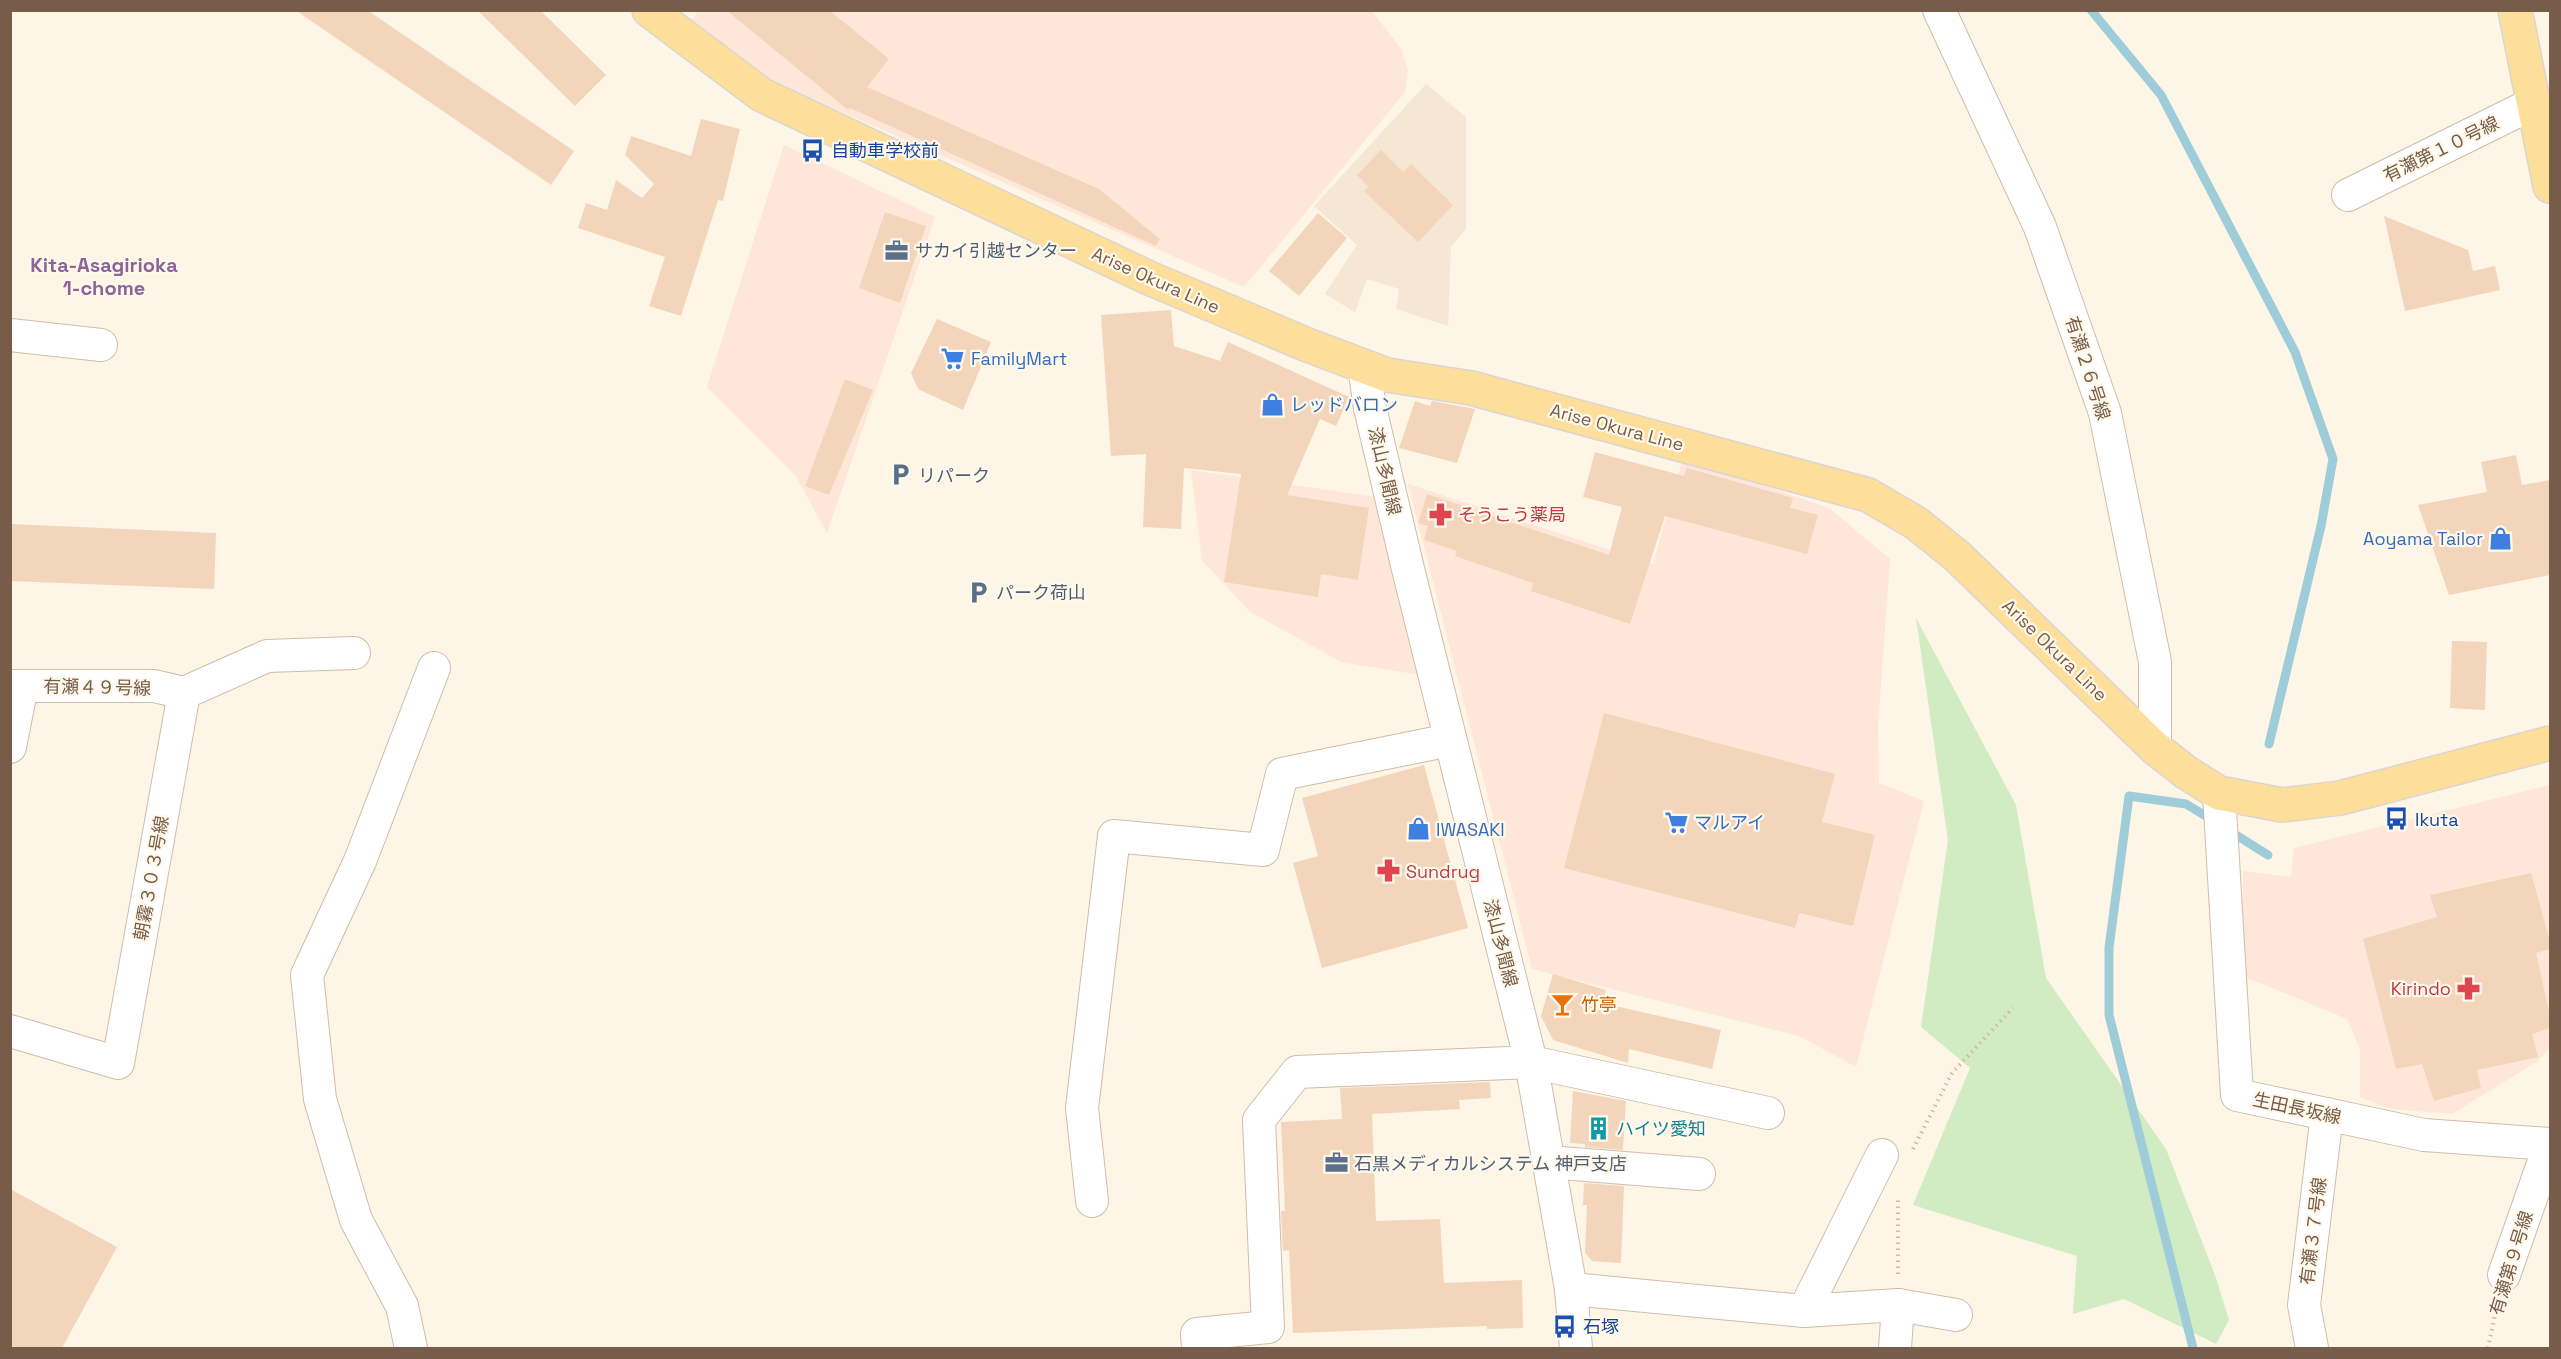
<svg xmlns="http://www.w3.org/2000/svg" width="2561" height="1359" font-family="'Space Grotesk','Noto Sans JP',sans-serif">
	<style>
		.residential { fill: #f5e7d3 }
		.commercial { fill: #fee6d8 }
		.green { fill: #d1ebc3 }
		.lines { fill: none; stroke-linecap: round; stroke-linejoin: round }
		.stream { stroke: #9ecdd9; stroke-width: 9 }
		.building { fill: #f3d5bb }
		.minor-casing { stroke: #cfbdab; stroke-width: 34 }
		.major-casing { stroke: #dcd5d0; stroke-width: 36 }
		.path { stroke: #d8b89e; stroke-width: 4; stroke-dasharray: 1.5 4.5; stroke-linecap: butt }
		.minor { stroke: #fff; stroke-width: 32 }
		.major { stroke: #fddf9b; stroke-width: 33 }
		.labels { text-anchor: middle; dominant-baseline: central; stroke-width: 4.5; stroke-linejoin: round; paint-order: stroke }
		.street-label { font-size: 18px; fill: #775c49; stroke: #fff9ec }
		.transit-label { font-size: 18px; fill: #164399; stroke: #fff9ec; text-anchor: start }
		.service-label { font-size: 18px; fill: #4e5e75; stroke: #fff9ec; text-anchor: start }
		.shop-label { font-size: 18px; fill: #366cbe; stroke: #fff9ec; text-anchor: start }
		.health-label { font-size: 18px; fill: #be3a42; stroke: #fff9ec; text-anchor: start }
		.food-label { font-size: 18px; fill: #c56008; stroke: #fff9ec; text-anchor: start }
		.culture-label { font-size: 18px; fill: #0d838f; stroke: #fff9ec; text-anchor: start }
		.neighbourhood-label { font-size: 20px; font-weight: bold; fill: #8c649a; stroke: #fff9ec }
	</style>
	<rect width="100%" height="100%" fill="#fdf5e5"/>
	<path class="residential" d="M1426 84 1466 117V229L1451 247 1448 326 1396 309 1399 289 1367 279 1355 312 1325 294 1357 245 1314 206Z"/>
	<g class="commercial">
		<path d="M699 10 1372 11 1401 49 1408 70 1405 92 1244 287 765 79 692 20Z"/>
		<path d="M784 145 935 217 827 533 796 476 707 387Z"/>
		<path d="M1683 458 1829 508 1890 559 1878 724 1879 783 1924 801 1856 1067 1799 1036 1532 969 1408 484 1653 564Z"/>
		<path d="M1191 470 1375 497 1421 675 1341 662 1249 611 1202 560Z"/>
		<path d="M2550 785V1048L2538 1061 2452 1114 2391 1109 2360 1097V1049L2347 1019 2243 976V871L2291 877 2294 848Z"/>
	</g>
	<path class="green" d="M1916 618 2016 805 2046 978 2166 1149 2215 1275 2229 1320 2216 1344 2124 1299 2073 1314 2077 1256 1913 1205 1970 1068 1921 1027 1948 840Z"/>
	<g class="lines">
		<g class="stream">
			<path d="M2091 10 2161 95 2295 352 2333 459 2321 526 2269 744"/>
			<path d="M2228 830 2268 855"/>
			<path d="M2193 1348 2109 1015V948L2129 796 2186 804 2214 821"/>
		</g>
	</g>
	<g class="building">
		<path d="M295 10H367L574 151 551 185Z"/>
		<path d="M477 10H540L606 75 575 106Z"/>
		<path d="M726 10H829L889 59 867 87 1099 189 1160 239 1156 246 850 108 848 110Z"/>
		<path d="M701 119 740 129 723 201 718 200 681 316 649 306 665 257 578 228 586 203 607 210 616 180 642 198 654 184 625 155 631 136 691 156Z"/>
		<path d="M1381 150 1403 172 1411 164 1453 205 1418 242 1364 191 1369 187 1357 175Z"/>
		<path d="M885 212 926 226 900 303 859 288Z"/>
		<path d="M1318 213 1347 238 1299 296 1269 271Z"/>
		<path d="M2384 216 2468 250 2473 271 2495 266 2500 290 2405 311Z"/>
		<path d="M1171 310 1174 346 1220 361 1228 342 1349 397 1336 426 1320 419 1287 495 1369 508 1358 580 1321 574 1318 597 1224 582 1241 474 1184 468 1181 529 1143 527 1146 454 1111 456 1101 315Z"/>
		<path d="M937 319 991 342 963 410 918 389 911 373Z"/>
		<path d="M845 379 873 390 829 495 805 486Z"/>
		<path d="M1415 401 1430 406 1432 401 1475 409 1457 463 1399 448Z"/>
		<path d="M1595 452 1684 476 1687 468 1793 498 1790 508 1818 515 1807 554 1665 516 1630 624 1531 591 1533 583 1455 556 1457 551 1424 540 1428 526 1418 523 1427 494 1609 555 1622 507 1583 497Z"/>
		<path d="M2516 455 2522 485 2550 480V575L2449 595 2418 505 2487 492 2481 462Z"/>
		<path d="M10 524 216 533 214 589 10 581Z"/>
		<path d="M2452 641 2487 642 2485 710 2450 708Z"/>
		<path d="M1604 713 1835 774 1822 822 1875 835 1853 926 1799 913 1795 928 1564 868Z"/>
		<path d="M1424 765 1468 928 1322 968 1293 863 1318 856 1302 798Z"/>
		<path d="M2531 873 2550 941V949L2536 953 2550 1016V1028L2532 1034 2538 1057 2477 1070 2481 1088 2434 1101 2422 1064 2396 1069 2363 939 2437 917 2430 895Z"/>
		<path d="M1553 974 1606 990 1602 1003 1721 1030 1712 1069 1629 1049 1628 1063 1553 1040 1541 1016Z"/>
		<path d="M1490 1082 1491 1098 1459 1100 1460 1109 1372 1114 1376 1221 1440 1219 1444 1283 1522 1280 1523 1328 1487 1329V1326L1293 1333 1289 1250 1283 1251 1281 1211H1285L1281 1122 1342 1119 1340 1088Z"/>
		<path d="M1573 1091 1626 1101 1623 1150 1585 1147V1144L1570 1143Z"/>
		<path d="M1584 1183 1624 1186 1621 1263 1592 1261 1585 1253 1587 1205H1583Z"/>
		<path d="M10 1189 117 1247 62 1348H10Z"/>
	</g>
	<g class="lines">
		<defs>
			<g id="minor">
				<path d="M1939 10 2040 227 2105 413 2155 662V748"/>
				<path d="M2348 195 2534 103"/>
				<path d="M10 335 101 345"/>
				<path d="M1364 366 1370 408 1408 569 1531 1062 1571 1289 1576 1348"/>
				<path d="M10 686H154L184 693"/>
				<path d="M184 693 267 656 354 653"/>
				<path d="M10 747 22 686"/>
				<path d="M2219 793 2237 1095 2424 1135 2550 1144 2504 1275"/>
				<path d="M10 1031 118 1063 184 693"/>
				<path d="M1549 1162 1699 1174"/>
				<path d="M1092 1201 1082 1108 1114 836 1263 850 1282 774 1450 740"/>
				<path d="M1571 1289 1804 1311 1898 1305 1956 1315"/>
				<path d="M1804 1311 1882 1155"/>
				<path d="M411 1348 402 1306 356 1220 320 1099 307 975 360 861 434 668"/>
				<path d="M1198 1348 1197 1334 1268 1327 1259 1120 1297 1072 1531 1062 1768 1113"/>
				<path d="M1895 1348 1898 1305"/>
				<path d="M2312 1348 2304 1305 2327 1114"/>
			</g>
			<g id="major">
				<path d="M649 10 762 95 1149 278 1305 344 1387 375 1471 388 1868 495 1916 523 1957 556 2155 748 2187 773 2219 793 2282 805 2340 798 2550 743"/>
				<path d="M2515 10 2550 186"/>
			</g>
		</defs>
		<use href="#minor" class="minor-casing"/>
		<use href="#major" class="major-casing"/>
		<g class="path">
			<path d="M1913 1149 1952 1073 2013 1008"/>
			<path d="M1898 1274V1198"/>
			<path d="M2488 1348 2497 1305"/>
		</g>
		<use href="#minor" class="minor"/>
		<use href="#major" class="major"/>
	</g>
	<defs>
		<symbol id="bus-bare" viewBox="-9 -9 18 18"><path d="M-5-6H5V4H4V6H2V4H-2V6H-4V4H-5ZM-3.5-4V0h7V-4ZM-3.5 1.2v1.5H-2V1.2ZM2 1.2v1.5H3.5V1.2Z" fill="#1a4fb4" stroke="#fff9ec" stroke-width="2.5" paint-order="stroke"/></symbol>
		<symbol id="office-bare" viewBox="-9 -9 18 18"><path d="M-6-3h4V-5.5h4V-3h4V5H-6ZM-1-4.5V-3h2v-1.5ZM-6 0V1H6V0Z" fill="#5c6f8a" stroke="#fff9ec" stroke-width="2.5" paint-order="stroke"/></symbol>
		<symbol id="supermarket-bare" viewBox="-9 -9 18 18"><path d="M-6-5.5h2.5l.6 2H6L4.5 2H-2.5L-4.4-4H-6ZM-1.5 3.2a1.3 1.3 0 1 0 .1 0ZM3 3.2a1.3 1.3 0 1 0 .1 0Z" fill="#3f7fe0" stroke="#fff9ec" stroke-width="2.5" paint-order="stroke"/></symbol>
		<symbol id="shop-bare" viewBox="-9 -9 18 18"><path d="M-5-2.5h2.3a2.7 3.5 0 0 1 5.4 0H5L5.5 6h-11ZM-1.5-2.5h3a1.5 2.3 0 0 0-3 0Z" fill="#3f7fe0" stroke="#fff9ec" stroke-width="2.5" paint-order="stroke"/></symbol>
		<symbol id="parking-bare" viewBox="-9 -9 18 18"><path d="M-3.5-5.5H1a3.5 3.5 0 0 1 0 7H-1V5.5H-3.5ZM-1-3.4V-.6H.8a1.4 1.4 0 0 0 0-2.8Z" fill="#5c6f8a" stroke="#fff9ec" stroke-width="2.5" paint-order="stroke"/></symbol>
		<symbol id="pharmacy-bare" viewBox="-9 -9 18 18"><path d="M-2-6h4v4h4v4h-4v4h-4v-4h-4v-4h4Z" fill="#e0444e" stroke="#fff9ec" stroke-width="2.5" paint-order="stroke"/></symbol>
		<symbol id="bar-bare" viewBox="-9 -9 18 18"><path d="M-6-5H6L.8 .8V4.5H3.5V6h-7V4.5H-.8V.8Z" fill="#e8710a" stroke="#fff9ec" stroke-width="2.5" paint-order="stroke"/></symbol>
		<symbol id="building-bare" viewBox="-9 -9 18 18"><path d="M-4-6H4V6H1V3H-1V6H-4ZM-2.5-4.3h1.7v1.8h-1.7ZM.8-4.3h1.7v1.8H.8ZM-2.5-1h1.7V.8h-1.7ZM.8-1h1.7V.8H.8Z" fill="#0f9aa8" stroke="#fff9ec" stroke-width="2.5" paint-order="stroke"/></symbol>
	</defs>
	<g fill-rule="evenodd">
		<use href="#bus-bare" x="796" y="134" width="33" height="33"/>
		<use href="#office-bare" x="880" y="234" width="33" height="33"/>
		<use href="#supermarket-bare" x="936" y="342" width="33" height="33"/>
		<use href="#shop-bare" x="1256" y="388" width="33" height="33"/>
		<use href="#parking-bare" x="884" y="458" width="33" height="33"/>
		<use href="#pharmacy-bare" x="1424" y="498" width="33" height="33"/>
		<use href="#shop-bare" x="2484" y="522" width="33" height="33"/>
		<use href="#parking-bare" x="962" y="576" width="33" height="33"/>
		<use href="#bus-bare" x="2380" y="802" width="33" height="33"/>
		<use href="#supermarket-bare" x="1660" y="806" width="33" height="33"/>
		<use href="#shop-bare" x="1402" y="812" width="33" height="33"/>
		<use href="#pharmacy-bare" x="1372" y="854" width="33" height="33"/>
		<use href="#pharmacy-bare" x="2452" y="972" width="33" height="33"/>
		<use href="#bar-bare" x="1546" y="988" width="33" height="33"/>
		<use href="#building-bare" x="1582" y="1112" width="33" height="33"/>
		<use href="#office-bare" x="1320" y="1146" width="33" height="33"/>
		<use href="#bus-bare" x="1548" y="1310" width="33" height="33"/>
	</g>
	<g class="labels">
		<g class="street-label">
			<text transform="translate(2441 149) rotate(-26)">有瀬第１０号線</text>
			<text transform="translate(1156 280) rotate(24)">Arise Okura Line</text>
			<text transform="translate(2088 368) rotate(72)">有瀬２６号線</text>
			<text transform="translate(1617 427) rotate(15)">Arise Okura Line</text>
			<text transform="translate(1385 471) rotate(77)">漆山多聞線</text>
			<text transform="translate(2055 650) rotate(44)">Arise Okura Line</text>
			<text transform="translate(97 687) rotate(1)">有瀬４９号線</text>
			<text transform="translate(151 878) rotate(-80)">朝霧３０３号線</text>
			<text transform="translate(1501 943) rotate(76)">漆山多聞線</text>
			<text transform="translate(2297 1108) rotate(12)">生田長坂線</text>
			<text transform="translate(2313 1231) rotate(-83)">有瀬３７号線</text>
			<text transform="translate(2511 1263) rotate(-73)">有瀬第９号線</text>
		</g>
		<g class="transit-label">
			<text x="831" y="150">自動車学校前</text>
			<text x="2415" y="819">Ikuta</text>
			<text x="1583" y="1326">石塚</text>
		</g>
		<g class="service-label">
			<text x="915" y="250">サカイ引越センター</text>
			<text x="918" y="475">リパーク</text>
			<text x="996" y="592">パーク荷山</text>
			<text x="1354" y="1163">石黒メディカルシステム 神戸支店</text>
		</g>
		<g class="shop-label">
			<text x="971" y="358">FamilyMart</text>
			<text x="1290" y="404">レッドバロン</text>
			<text x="2483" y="538" text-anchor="end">Aoyama Tailor</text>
			<text x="1694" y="822">マルアイ</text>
			<text x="1436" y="829">IWASAKI</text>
		</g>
		<g class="health-label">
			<text x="1458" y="514">そうこう薬局</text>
			<text x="1406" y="871">Sundrug</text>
			<text x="2451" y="988" text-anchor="end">Kirindo</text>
		</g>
		<g class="food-label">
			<text x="1581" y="1004">竹亭</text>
		</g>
		<g class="culture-label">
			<text x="1616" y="1128">ハイツ愛知</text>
		</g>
		<g class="neighbourhood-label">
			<text x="104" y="265">Kita-Asagirioka<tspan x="104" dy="23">1-chome</tspan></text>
		</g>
	</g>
	<rect width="2561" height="1359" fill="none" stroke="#775c49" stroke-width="24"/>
</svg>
